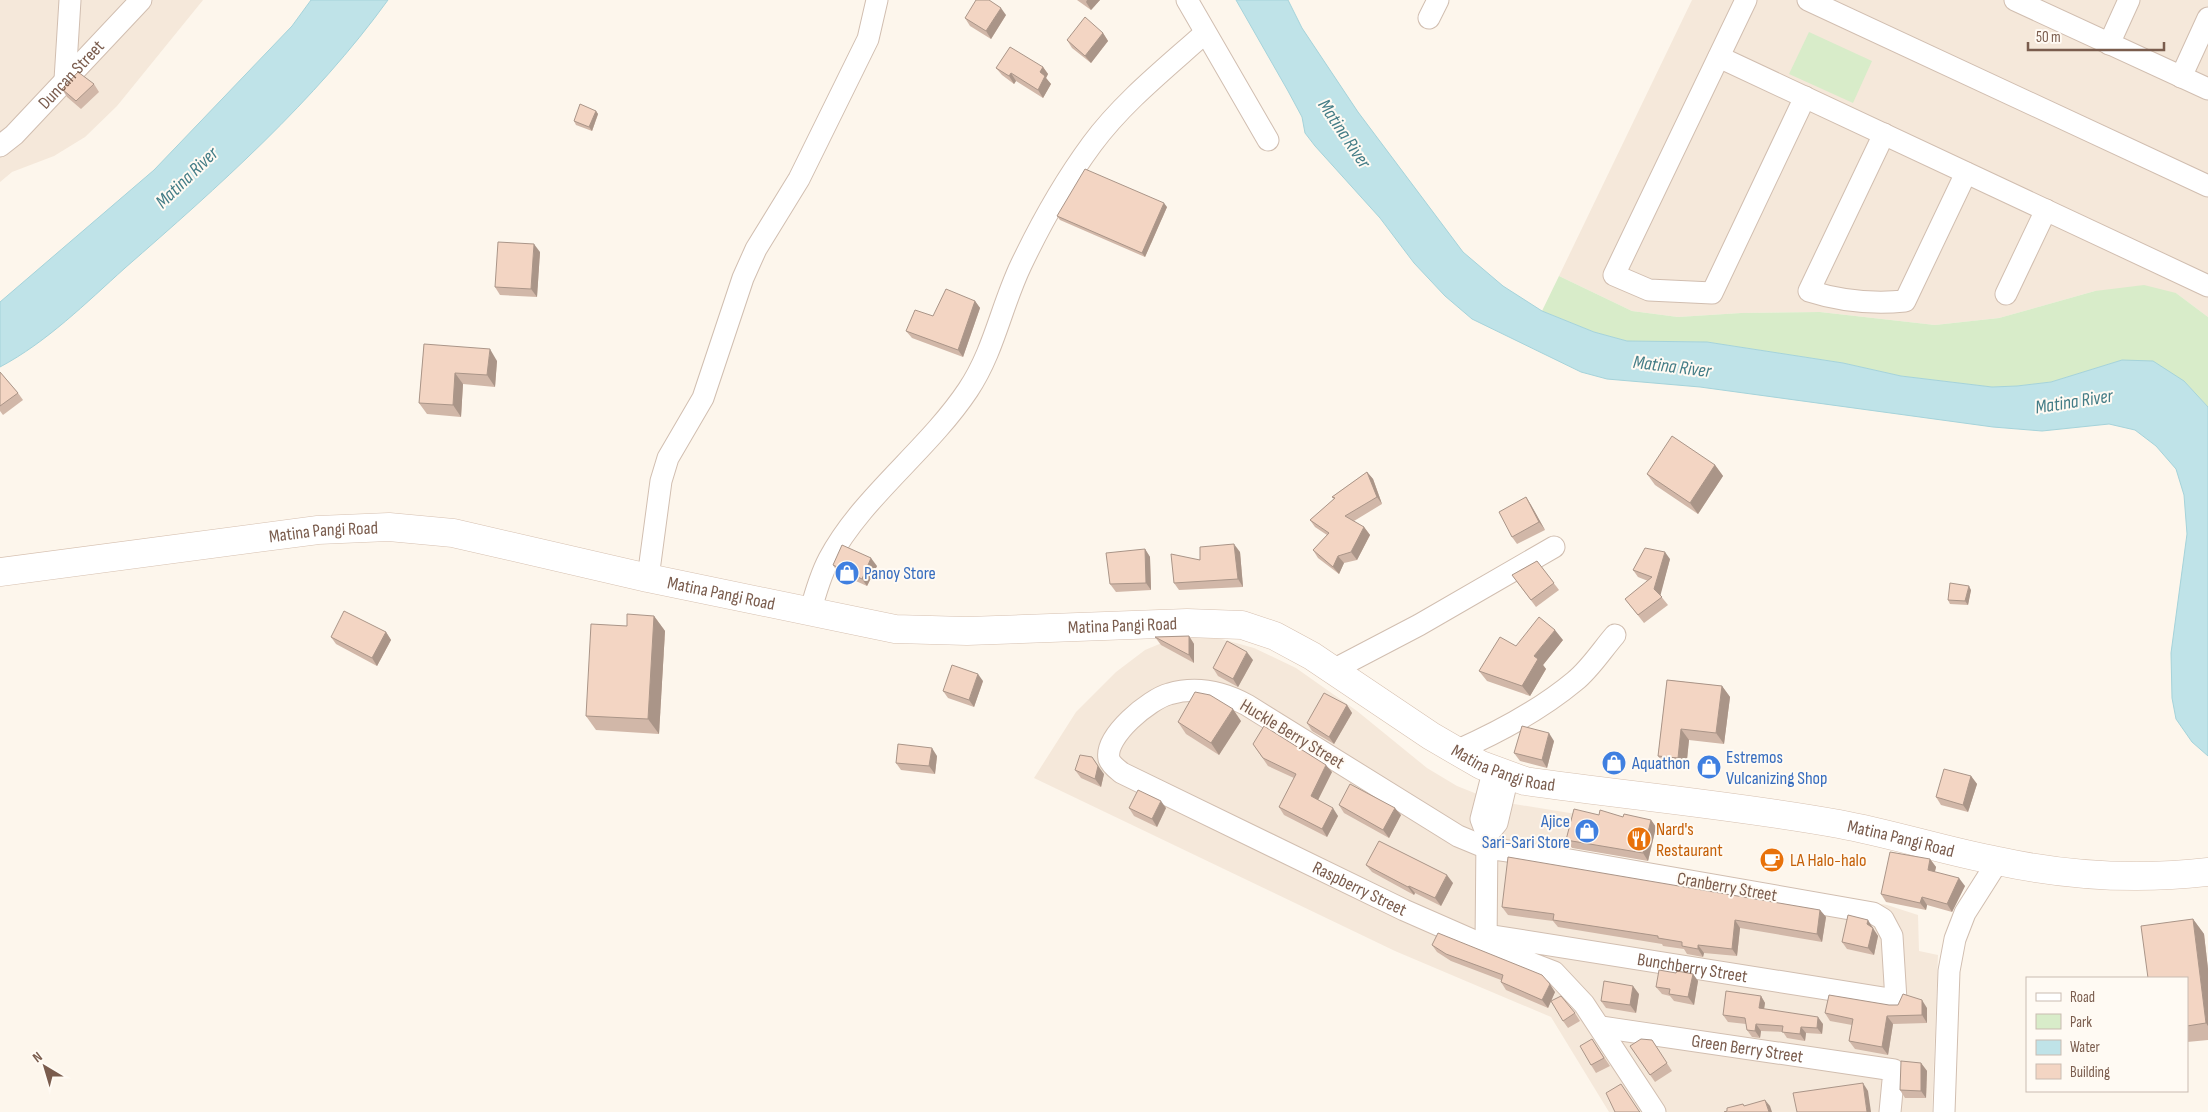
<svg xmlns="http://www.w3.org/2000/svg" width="2208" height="1112" font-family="'Sofia Sans Condensed',sans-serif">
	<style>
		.residential { fill: #f5e8da }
		.green { fill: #d8ecc9 }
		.water { fill: #bfe3e8; stroke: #a5d3da }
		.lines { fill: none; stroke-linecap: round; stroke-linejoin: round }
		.street-casing { stroke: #d1beb0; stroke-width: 23 }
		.secondary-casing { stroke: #d6c0b0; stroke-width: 29 }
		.street { stroke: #fff; stroke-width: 21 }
		.secondary { stroke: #fff; stroke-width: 28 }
		.wall { fill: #d1b7a8 }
		.shaded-wall { fill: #aa9588 }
		.building { fill: #f3d5c3; stroke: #aa9588 }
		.labels { text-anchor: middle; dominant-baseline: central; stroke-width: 4; stroke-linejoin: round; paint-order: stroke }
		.street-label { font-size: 18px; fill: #7a5c4d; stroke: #fffaf3 }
		.shop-label { font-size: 18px; fill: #366cbe; stroke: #fffaf3; text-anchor: start }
		.food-label { font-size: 18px; fill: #c56008; stroke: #fffaf3; text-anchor: start }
		.water-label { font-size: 19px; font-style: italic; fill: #437c86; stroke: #fffaf3 }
	</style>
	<rect width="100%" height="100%" fill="#fdf6ec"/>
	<g class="residential">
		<path d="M0 0H203L117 106 85 137 54 156 12 172 0 182Z"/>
		<path d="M1692 0H2208V317L2176 293 2095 291 1999 318 1935 325 1820 312 1741 313 1678 317 1632 311 1559 276Z"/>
		<path d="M1181 635 1218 638 1254 648 1296 668 1357 711 1427 768 1457 786 1482 796 1514 804 1576 814 1570 851 1887 905 1918 915 1919 951 1938 955 1932 1112H1609L1551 1017 1395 951 1034 778 1076 712 1116 672 1145 650Z"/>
	</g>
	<g class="green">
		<path d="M1809 32 1872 61 1853 103 1789 74Z"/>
		<path d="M1559 276 1632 311 1678 317 1741 313 1820 312 1935 325 1999 318 2095 291 2144 285 2176 293 2208 317V407L2184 381 2122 360 2051 382 2017 386 1992 387 1901 376 1843 363 1707 342 1627 341 1594 332 1542 311Z"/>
	</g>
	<g class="water">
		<path d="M311 0H388C315 101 218 187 125 268 86 303 47 342 0 367V302L154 170 292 26Z"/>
		<path d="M1236 0H1288L1302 28 1358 112 1463 252 1503 286 1542 311 1594 332 1627 341 1707 342 1843 363 1901 376 1992 387 2017 386 2051 382 2122 360 2153 361 2184 381 2208 407V756L2192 742 2176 719 2172 698 2171 653 2187 534 2184 495 2176 469 2156 446 2135 430 2109 424 2042 431 1993 427 1700 387 1607 379 1581 372 1472 319 1445 296 1414 263 1380 218 1315 146 1305 133 1302 117 1288 91Z"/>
	</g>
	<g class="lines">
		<defs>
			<g id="street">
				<path d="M1187 0 1268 140"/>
				<path d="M1746 0 1614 275 1649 290 1712 293 1805 97"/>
				<path d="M1808 0 2208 186"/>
				<path d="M2015 0 2208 89"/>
				<path d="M1429 18 1438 0"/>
				<path d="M2109 44 2129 0"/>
				<path d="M1719 57 2208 286"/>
				<path d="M2181 77 2208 18"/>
				<path d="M65 80 70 0"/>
				<path d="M1884 134 1809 291C1840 301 1873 304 1905 301L1966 173"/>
				<path id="s1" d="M0 146 14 135 141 0"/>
				<path d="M2006 294 2046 210"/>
				<path d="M648 578 661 481 668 458 703 398 743 278 756 249 799 179 868 39 877 0"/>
				<path d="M810 613C815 594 820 576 829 559 861 498 928 450 968 390 994 351 1001 307 1021 265 1041 223 1064 182 1092 144 1123 102 1166 68 1205 33"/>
				<path d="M1333 670 1419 625 1554 547"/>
				<path d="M1456 751C1497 733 1539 711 1575 681 1590 669 1602 650 1615 635"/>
				<path d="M1487 835 1497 823 1508 776"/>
				<path id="s2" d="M1487 935 1896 1000 1892 936 1883 919 1873 913 1564 859 1487 848 1458 836 1247 705C1223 692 1196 686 1169 694 1150 699 1104 736 1109 759 1111 765 1117 769 1122 773L1404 910 1486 946 1554 972 1584 1004 1655 1112"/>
				<path d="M1486 946 1487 835 1481 819 1493 772"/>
				<path id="s3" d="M1601 1027 1894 1070 1890 1112"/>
				<path d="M1944 1112 1949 971 1955 939 1965 913 1998 861"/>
			</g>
			<g id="secondary">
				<path id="s4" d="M0 572 318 530 389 527 453 533 648 578 895 629 967 631 1187 623 1242 625 1275 636 1312 656 1431 736 1481 765 1525 781C1630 796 1735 805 1839 824 1893 834 1945 851 1998 861 2067 876 2138 880 2208 872"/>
			</g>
		</defs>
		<use href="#street" class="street-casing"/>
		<use href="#secondary" class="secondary-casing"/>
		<use href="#street" class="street"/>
		<use href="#secondary" class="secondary"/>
	</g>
	<g class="wall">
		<path d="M1077 0H1100L1091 10Z"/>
		<path d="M1006 15 991 39 970 26 965 18Z"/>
		<path d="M1103 33 1108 41 1091 63 1072 48 1067 40Z"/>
		<path d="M1043 67 1048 74 1046 78 1051 84 1043 98 1016 81 1014 84 1002 75 996 68Z"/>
		<path d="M94 84 99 92 81 109 67 97 62 89Z"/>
		<path d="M596 111 598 114 592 131 576 125 574 121Z"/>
		<path d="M1167 207 1145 257 1060 220 1057 216Z"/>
		<path d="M540 252 537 297 500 295 495 287Z"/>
		<path d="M975 301 980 308 963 357 912 338 906 331 933 316Z"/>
		<path d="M424 344 497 361 495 387 463 384 461 417 427 414 419 403Z"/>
		<path d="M0 372 18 393 23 400 3 415 0 411Z"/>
		<path d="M1715 465 1723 476 1698 514 1655 485 1647 474Z"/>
		<path d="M1367 472 1373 479 1382 504 1354 521 1364 527 1370 535 1357 560 1344 563 1339 574 1318 558 1313 550 1327 535 1315 527 1310 520 1334 499 1332 497Z"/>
		<path d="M1526 497 1531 505 1545 530 1517 544 1512 537Z"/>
		<path d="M1145 549 1150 557 1151 590 1116 592 1110 584Z"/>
		<path d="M1240 552 1243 587 1179 590 1174 583 1200 560Z"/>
		<path d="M1670 559 1660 595 1668 605 1644 623 1625 599 1648 581 1638 577 1633 570Z"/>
		<path d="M1537 561 1559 590 1536 607 1512 575Z"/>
		<path d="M833 565 877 566 867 586 838 573Z"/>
		<path d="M1971 590 1968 605 1950 604 1948 600Z"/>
		<path d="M654 616 665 631 659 734 596 730 586 716 627 626Z"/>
		<path d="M386 632 391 640 377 666 336 644 331 637Z"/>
		<path d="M1189 636 1194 644V663L1161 645 1155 637Z"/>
		<path d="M1563 640 1543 665 1546 669 1530 696 1487 681 1479 671 1516 646Z"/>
		<path d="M1253 660 1238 687 1218 676 1213 668Z"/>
		<path d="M1667 680 1722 686 1730 697 1724 744 1689 740 1686 769 1666 767 1658 756Z"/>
		<path d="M983 681 974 707 948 698 943 691Z"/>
		<path d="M1347 705 1352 713 1334 744 1312 731 1307 723Z"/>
		<path d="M1241 721 1219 755 1186 734 1178 722Z"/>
		<path d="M1554 741 1547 768 1520 761 1514 753Z"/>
		<path d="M1253 744 1332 772 1318 800 1338 816 1327 837 1284 815 1279 807 1294 778 1268 766Z"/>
		<path d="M937 756 935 774 901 770 896 763Z"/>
		<path d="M1075 770 1104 774 1101 787 1081 778Z"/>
		<path d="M1971 776 1977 784 1968 812 1941 805 1936 797Z"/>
		<path d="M1339 805 1401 815 1389 838 1344 813Z"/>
		<path d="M1129 808H1166L1157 827 1134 816Z"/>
		<path d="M1599 815 1623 817 1651 820 1656 827 1648 861 1572 848 1566 840Z"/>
		<path d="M1930 859 1936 867 1935 872 1965 886 1952 912 1927 905 1926 910 1886 902 1881 894Z"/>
		<path d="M1366 865 1453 883 1441 906 1415 893 1414 895 1372 872Z"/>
		<path d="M1502 907 1820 910 1826 917 1822 942 1740 928 1737 956 1704 953 1703 957 1687 954 1684 949 1663 946 1662 944 1558 927 1553 921 1508 915Z"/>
		<path d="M2193 919 2204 934 2208 969V1040L2187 1042V978Z"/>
		<path d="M1873 928V929L1878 936 1874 955 1847 949 1842 942Z"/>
		<path d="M1432 945 1555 992 1548 1008 1506 990 1501 982V980L1451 961 1437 952Z"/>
		<path d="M1676 973 1693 974 1698 981 1694 1005 1674 1001 1670 996 1662 994 1656 987Z"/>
		<path d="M1639 994 1636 1013 1606 1008 1601 1001Z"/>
		<path d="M1761 996 1765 1003 1764 1009 1823 1024 1822 1034 1806 1033 1805 1041 1787 1038 1783 1032 1761 1031 1760 1038 1752 1037 1747 1030 1746 1024 1728 1022 1723 1015Z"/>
		<path d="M1889 1005 1927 1008V1023L1893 1024 1888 1055 1855 1049 1849 1041 1852 1025 1830 1021 1825 1013Z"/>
		<path d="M1575 1013 1580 1021 1568 1028 1563 1021Z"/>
		<path d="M1592 1039 1610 1066 1596 1073 1591 1065Z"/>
		<path d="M1652 1040 1672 1071 1655 1082 1630 1046Z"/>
		<path d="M1921 1063 1927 1071 1926 1098H1905L1900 1090Z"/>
	</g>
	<g class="shaded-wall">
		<path d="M1087 0H1100L1091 10 1086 2Z"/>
		<path d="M1001 8 1006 15 991 39 986 31Z"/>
		<path d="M1103 33 1108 41 1091 63 1085 56Z"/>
		<path d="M1043 67 1048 74 1046 78 1051 84 1043 98 1038 90 1040 72Z"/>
		<path d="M1011 73 1016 81 1014 84 1009 76Z"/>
		<path d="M596 111 598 114 592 131 589 127Z"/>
		<path d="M1164 203 1167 207 1145 257 1142 253Z"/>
		<path d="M534 244 540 252 537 297 531 289Z"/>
		<path d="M975 301 980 308 963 357 958 350Z"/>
		<path d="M490 349 497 361 495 387 487 375Z"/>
		<path d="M455 373 463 384 461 417 453 405Z"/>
		<path d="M1715 465 1723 476 1698 514 1690 503Z"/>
		<path d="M1367 472 1373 479 1382 504 1377 497Z"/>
		<path d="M1526 497 1531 505 1545 530 1539 522Z"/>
		<path d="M1364 527 1370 535 1357 560 1351 552Z"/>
		<path d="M1234 544 1240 552 1243 587 1238 579Z"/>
		<path d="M1145 549 1150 557 1151 590 1146 583Z"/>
		<path d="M1665 552 1670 559 1660 597 1654 589Z"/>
		<path d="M1338 556 1344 563 1339 574 1333 567Z"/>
		<path d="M871 558 877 566 867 586 862 579Z"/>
		<path d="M1969 586 1971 590 1968 605 1965 601Z"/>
		<path d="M654 616 665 631 659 734 648 719Z"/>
		<path d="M1555 630 1563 640 1543 665 1546 669 1530 696 1522 686 1534 656Z"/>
		<path d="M386 632 391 640 377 666 372 658Z"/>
		<path d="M1189 636 1194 644V663L1189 655Z"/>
		<path d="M1247 652 1253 660 1238 687 1233 679Z"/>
		<path d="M978 674 983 681 974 707 969 700Z"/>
		<path d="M1722 686 1730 697 1724 744 1716 733Z"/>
		<path d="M1347 705 1352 713 1334 744 1329 737Z"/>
		<path d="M1233 709 1241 721 1219 755 1211 743Z"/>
		<path d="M1681 729 1689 740 1686 769 1678 758Z"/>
		<path d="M1549 733 1554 741 1547 768 1542 760Z"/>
		<path d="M932 748 937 756 935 774 929 766Z"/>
		<path d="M1092 757 1104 774 1101 787 1095 779Z"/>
		<path d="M1326 765 1332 772 1316 804 1311 796Z"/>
		<path d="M1971 776 1977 784 1968 812 1963 805Z"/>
		<path d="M1161 801 1166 808 1157 827 1152 819Z"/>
		<path d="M1333 808 1338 816 1327 837 1322 829Z"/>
		<path d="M1395 808 1401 815 1389 838 1383 830Z"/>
		<path d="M1651 820 1656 827 1648 861 1643 853Z"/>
		<path d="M1930 859 1936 867 1933 878 1928 870Z"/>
		<path d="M1447 875 1453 883 1441 906 1435 898Z"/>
		<path d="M1959 878 1965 886 1952 912 1947 904Z"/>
		<path d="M1409 886 1415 893 1414 895 1408 887Z"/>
		<path d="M1922 897 1927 905 1926 910 1920 903Z"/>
		<path d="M1820 910 1826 917 1822 942 1817 934Z"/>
		<path d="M2193 919 2204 934 2208 969V1026L2206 1023Z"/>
		<path d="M1735 920 1740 928 1737 956 1732 949Z"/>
		<path d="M1868 920 1878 936 1874 955 1868 948 1867 924Z"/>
		<path d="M1698 945 1704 953 1703 957 1698 949Z"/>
		<path d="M1693 974 1698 981 1694 1005 1688 997Z"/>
		<path d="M1550 984 1555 992 1548 1008 1542 1000Z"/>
		<path d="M1633 986 1639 994 1636 1013 1630 1005Z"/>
		<path d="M1761 996 1765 1003 1763 1015 1759 1008Z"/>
		<path d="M1922 1000 1927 1008V1023L1922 1015Z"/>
		<path d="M1887 1016 1893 1024 1888 1055 1882 1047Z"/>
		<path d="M1818 1017 1823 1024 1822 1034 1817 1028Z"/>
		<path d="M1756 1024 1761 1031 1760 1038 1755 1031Z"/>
		<path d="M1801 1027 1806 1033 1805 1041 1800 1034Z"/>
		<path d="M1921 1063 1927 1071 1926 1098 1921 1091Z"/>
		<path d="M1863 1083 1868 1091 1871 1112H1867Z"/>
		<path d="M1765 1100 1770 1106 1772 1112H1769Z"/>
	</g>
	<g class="building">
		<path d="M976 0H989L1001 8 986 31 965 18Z"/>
		<path d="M1085 17 1103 33 1085 56 1067 40Z"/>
		<path d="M1010 47 1043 67 1040 72 1045 76 1038 90 1011 73 1009 76 996 68Z"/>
		<path d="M78 72 94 84 76 101 62 89Z"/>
		<path d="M580 104 596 111 589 127 574 121Z"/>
		<path d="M1085 169 1164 203 1142 253 1057 216Z"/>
		<path d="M498 242 534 244 531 289 495 287Z"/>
		<path d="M946 289 975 301 958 350 906 331 915 310 933 316Z"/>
		<path d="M424 344 490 349 487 375 455 373 453 405 419 403Z"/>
		<path d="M0 372 18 393 0 406Z"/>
		<path d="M1672 436 1715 465 1690 503 1647 474Z"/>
		<path d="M1367 472 1377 497 1345 516 1364 527 1351 552 1338 556 1333 567 1313 550 1329 533 1310 520 1335 498 1332 497Z"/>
		<path d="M1526 497 1539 522 1512 537 1499 512Z"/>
		<path d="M1234 544 1238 579 1174 583 1171 554 1200 560V547Z"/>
		<path d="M842 545 871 558 862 579 833 565Z"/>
		<path d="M1645 548 1665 552 1654 589 1662 597 1638 615 1625 599 1652 577 1633 570Z"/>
		<path d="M1145 549 1146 583 1110 584 1106 553Z"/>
		<path d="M1537 561 1554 583 1531 600 1512 575Z"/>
		<path d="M1950 583 1969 586 1965 601 1948 600Z"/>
		<path d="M344 611 386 632 372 658 331 637Z"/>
		<path d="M627 614 654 616 648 719 586 716 591 624 627 626Z"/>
		<path d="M1539 617 1555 630 1534 656 1538 659 1522 686 1479 671 1500 637 1516 646Z"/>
		<path d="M1189 636V655L1155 637Z"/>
		<path d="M1227 641 1247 652 1233 679 1213 668Z"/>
		<path d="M952 665 978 674 969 700 943 691Z"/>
		<path d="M1667 680 1722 686 1716 733 1681 729 1678 758 1658 756Z"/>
		<path d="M1195 692 1210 695 1233 709 1211 743 1178 722Z"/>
		<path d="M1324 693 1347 705 1329 737 1307 723Z"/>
		<path d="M1264 726 1326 765 1311 796 1333 808 1322 829 1279 807 1296 774 1263 758 1253 744Z"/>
		<path d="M1522 726 1549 733 1542 760 1514 753Z"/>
		<path d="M898 744 932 748 929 766 896 763Z"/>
		<path d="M1080 755 1092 757 1098 766 1095 779 1075 770Z"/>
		<path d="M1944 769 1971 776 1963 805 1936 797Z"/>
		<path d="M1350 784 1395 808 1383 830 1339 805Z"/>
		<path d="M1138 790 1161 801 1152 819 1129 808Z"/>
		<path d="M1574 809 1599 815 1600 810 1623 817 1624 814 1651 820 1643 853 1566 840Z"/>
		<path d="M1379 841 1447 875 1435 898 1409 886 1408 887 1366 865Z"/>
		<path d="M1890 852 1930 859 1928 870 1959 878 1947 904 1922 897 1920 903 1881 894Z"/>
		<path d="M1508 857 1820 910 1817 934 1735 920 1732 949 1698 945V949L1682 946V942L1658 938V936L1553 920 1554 914 1502 907Z"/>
		<path d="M1848 915 1868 920 1867 924 1873 928 1868 948 1842 942Z"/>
		<path d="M2193 919 2206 1023 2187 1026V978H2148L2141 926Z"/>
		<path d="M1438 933 1542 975 1550 984 1542 1000 1501 982 1503 975 1446 954 1432 945Z"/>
		<path d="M1659 970 1676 973 1677 971 1693 974 1688 997 1669 994 1670 989 1656 987Z"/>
		<path d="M1604 981 1633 986 1630 1005 1601 1001Z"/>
		<path d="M1726 991 1761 996 1759 1008 1818 1017 1817 1028 1801 1027 1800 1034 1782 1032 1783 1026 1756 1024 1755 1031 1747 1030 1745 1018 1723 1015Z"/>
		<path d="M1903 994 1922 1000V1015L1887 1016 1882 1047 1849 1041 1853 1019 1825 1013 1829 995 1889 1005H1898Z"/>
		<path d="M1561 996 1575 1013 1563 1021 1551 1001Z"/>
		<path d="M1592 1039 1604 1058 1591 1065 1580 1046Z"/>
		<path d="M1641 1039 1652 1040 1667 1063 1650 1075 1630 1046Z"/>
		<path d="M1901 1061 1921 1063V1091L1900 1090Z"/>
		<path d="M1863 1083 1867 1112H1797L1793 1093Z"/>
		<path d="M1621 1084 1639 1111 1640 1112H1615L1606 1093Z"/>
		<path d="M1765 1100 1769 1112H1724L1727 1111V1108L1743 1104 1744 1106Z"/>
	</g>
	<defs>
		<symbol id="shop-disc" viewBox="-11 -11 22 22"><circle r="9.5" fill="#3f7fe0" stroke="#fffaf3"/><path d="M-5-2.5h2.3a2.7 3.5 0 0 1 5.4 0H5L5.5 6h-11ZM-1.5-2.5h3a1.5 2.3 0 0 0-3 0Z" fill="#fff"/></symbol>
		<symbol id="restaurant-disc" viewBox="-11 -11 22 22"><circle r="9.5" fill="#e8710a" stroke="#fffaf3"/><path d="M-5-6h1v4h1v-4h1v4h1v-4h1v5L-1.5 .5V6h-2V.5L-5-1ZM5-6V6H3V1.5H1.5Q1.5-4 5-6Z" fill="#fff"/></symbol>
		<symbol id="cafe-disc" viewBox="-11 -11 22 22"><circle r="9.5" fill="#e8710a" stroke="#fffaf3"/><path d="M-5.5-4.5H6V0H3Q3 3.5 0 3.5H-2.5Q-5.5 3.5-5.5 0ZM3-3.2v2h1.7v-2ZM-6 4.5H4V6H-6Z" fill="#fff"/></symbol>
	</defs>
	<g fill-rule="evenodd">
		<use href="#shop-disc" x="833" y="559" width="28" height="28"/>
		<use href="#shop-disc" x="1600" y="749" width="28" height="28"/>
		<use href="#shop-disc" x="1695" y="753" width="28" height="28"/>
		<use href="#shop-disc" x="1573" y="817" width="28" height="28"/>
		<use href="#restaurant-disc" x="1625" y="825" width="28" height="28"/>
		<use href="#cafe-disc" x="1758" y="846" width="28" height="28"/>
	</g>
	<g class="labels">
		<g class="street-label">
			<text stroke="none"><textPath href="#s1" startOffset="101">Duncan Street</textPath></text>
			<text stroke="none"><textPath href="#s4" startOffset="326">Matina Pangi Road</textPath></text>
			<text stroke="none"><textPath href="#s4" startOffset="731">Matina Pangi Road</textPath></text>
			<text stroke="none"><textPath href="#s4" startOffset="1136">Matina Pangi Road</textPath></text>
			<text transform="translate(1292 734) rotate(31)">Huckle Berry Street</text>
			<text stroke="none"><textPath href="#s4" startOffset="1556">Matina Pangi Road</textPath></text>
			<text stroke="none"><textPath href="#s4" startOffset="1961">Matina Pangi Road</textPath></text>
			<text transform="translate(1727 887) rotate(10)">Cranberry Street</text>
			<text stroke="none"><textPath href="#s2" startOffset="1638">Raspberry Street</textPath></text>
			<text stroke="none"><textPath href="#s2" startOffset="208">Bunchberry Street</textPath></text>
			<text stroke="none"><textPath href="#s3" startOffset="148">Green Berry Street</textPath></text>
		</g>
		<g class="shop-label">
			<text x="864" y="573">Panoy Store</text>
			<text x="1726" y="757">Estremos<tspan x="1726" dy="21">Vulcanizing Shop</tspan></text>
			<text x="1632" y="763">Aquathon</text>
			<text x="1570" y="821" text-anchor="end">Ajice<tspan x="1570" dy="21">Sari-Sari Store</tspan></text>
		</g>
		<g class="food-label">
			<text x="1656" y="829">Nard's<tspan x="1656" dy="21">Restaurant</tspan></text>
			<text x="1790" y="860">LA Halo-halo</text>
		</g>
		<g class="water-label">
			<text transform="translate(1344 134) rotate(56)">Matina River</text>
			<text transform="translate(187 178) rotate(-44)">Matina River</text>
			<text transform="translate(1672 367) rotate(7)">Matina River</text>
			<text transform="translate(2074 402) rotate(-9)">Matina River</text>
		</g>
	</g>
	<rect x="2026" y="977" width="162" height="115" fill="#fffaf3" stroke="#cabbb1"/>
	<rect x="2036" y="993" width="25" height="8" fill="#ffffff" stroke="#cabbb1"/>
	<text x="2070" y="1002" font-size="15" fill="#7a5c4d">Road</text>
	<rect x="2036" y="1014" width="25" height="15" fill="#d8ecc9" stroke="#cabbb1"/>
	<text x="2070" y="1027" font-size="15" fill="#7a5c4d">Park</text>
	<rect x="2036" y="1040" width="25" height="15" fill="#bfe3e8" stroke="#cabbb1"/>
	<text x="2070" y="1052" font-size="15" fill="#7a5c4d">Water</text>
	<rect x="2036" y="1064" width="25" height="15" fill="#f3d5c3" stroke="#cabbb1"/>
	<text x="2070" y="1077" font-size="15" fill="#7a5c4d">Building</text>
	<g transform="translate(45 1067) rotate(322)" stroke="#fffaf3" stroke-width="4" paint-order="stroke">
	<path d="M0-4L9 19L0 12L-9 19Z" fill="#7a5c4d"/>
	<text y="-8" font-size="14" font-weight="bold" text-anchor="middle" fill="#7a5c4d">N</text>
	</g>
	<path d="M2028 42v8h136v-8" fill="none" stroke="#7a5c4d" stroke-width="2.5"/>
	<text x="2036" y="42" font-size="15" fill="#7a5c4d" stroke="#fffaf3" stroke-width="4" paint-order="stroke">50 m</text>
</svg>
